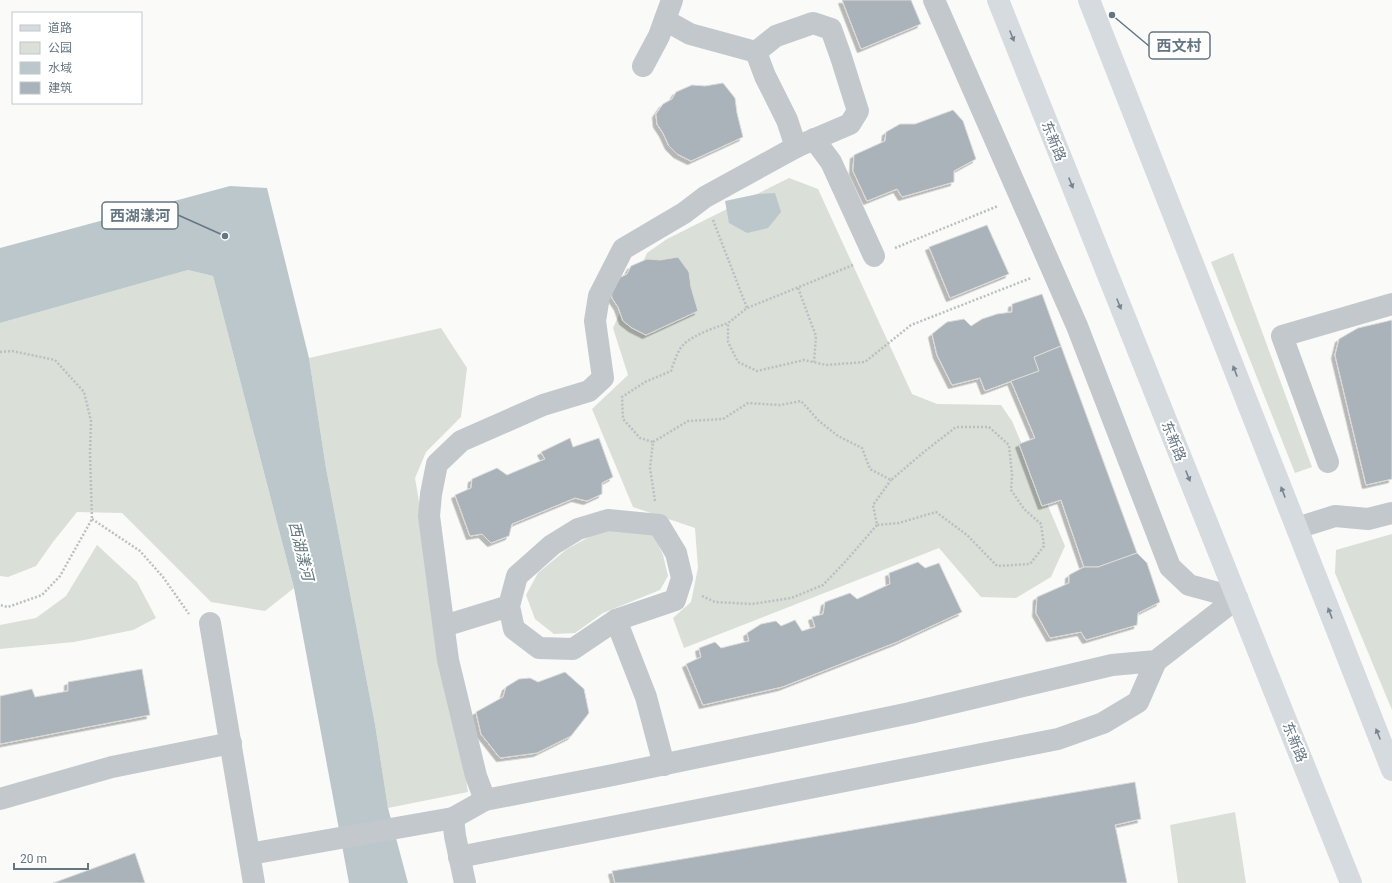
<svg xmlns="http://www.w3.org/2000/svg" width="1392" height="883" font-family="Roboto,'Noto Sans SC',sans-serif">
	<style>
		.green { fill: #dadfd7 }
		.water { fill: #bbc7cb }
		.building { fill: #aab3b9; stroke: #dcdcda; filter: url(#shadow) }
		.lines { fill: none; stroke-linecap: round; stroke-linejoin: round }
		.path { stroke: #bbbfc2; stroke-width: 2.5; stroke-dasharray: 2 2; stroke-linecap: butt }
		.minor { stroke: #c3c8cc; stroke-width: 22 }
		.major { stroke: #d6dbdf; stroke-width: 22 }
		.oneway { fill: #768591 }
		.labels { text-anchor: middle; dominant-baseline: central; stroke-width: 4; stroke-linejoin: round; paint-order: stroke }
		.street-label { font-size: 14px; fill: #657683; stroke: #fff }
		.water-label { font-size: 15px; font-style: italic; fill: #60757c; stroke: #fff }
		.leader { fill: none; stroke: #657683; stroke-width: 1.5 }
		.callout-dot { fill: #657683; stroke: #fff; stroke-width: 1.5 }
		.callout { fill: #fff; stroke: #657683; stroke-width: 1.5 }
		.callout-label { font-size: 15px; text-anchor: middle; font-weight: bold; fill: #657683 }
	</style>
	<defs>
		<filter id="shadow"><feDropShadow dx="-3.5" dy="3.5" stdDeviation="0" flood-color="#0004"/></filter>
	</defs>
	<rect width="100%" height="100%" fill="#fafaf8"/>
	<g class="green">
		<path d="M789 178 818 189 912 394 937 404 1001 405 1012 421 1065 546 1051 577 1016 598 981 597 939 548 684 648 673 618 691 602 698 568 695 528 633 507 592 409 628 375 613 328 647 253 667 239Z"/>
		<path d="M1233 253 1312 467 1295 473 1211 262Z"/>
		<path d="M188 270 213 276 294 588 265 611 211 602 122 513 77 512 53 542 36 566 8 577 0 576V323Z"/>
		<path d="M441 328 467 368 461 417 426 452 415 478 468 792 388 808 375 724 326 468 309 358Z"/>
		<path d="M604 529 652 532 663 555 668 576 660 590 603 613 575 633 554 634 535 619 526 595 538 573 567 549Z"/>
		<path d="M1392 534V710L1335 573 1336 550Z"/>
		<path d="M97 545 137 582 156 618 133 630 74 642 0 649V625L36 618 66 596Z"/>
		<path d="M1235 812 1246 883H1178L1170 825Z"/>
	</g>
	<g class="water">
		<path d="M230 186 267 188 309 358 326 468 375 724 388 808 408 883H349L294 588 213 276 188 270 0 323V248Z"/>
		<path d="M775 193 781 212 768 228 747 233 729 223 725 201 758 194Z"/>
	</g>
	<g class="building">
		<path d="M842 0H911L921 24 861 49Z"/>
		<path d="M723 83 735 98 737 113 743 137 691 161 677 154 669 146 663 133 657 124 656 114 663 104 672 99 676 92 692 85 705 86Z"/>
		<path d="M953 110 963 121 976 159 954 171V182L902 197 897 189 867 201 853 171 854 155 885 141 886 132 900 124H915Z"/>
		<path d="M987 225 1009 274 950 298 929 247Z"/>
		<path d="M678 257 689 272 691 287 698 311 646 335 632 328 623 321 618 307 612 298 611 289 617 279 627 274 631 266 647 259 660 260Z"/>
		<path d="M1042 294 1061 346 1034 357 1039 371 985 391 980 378 952 385 937 355 932 334 947 322 964 319 971 326 982 319 997 314 1012 312V304Z"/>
		<path d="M1392 320V479L1366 485 1335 355 1339 339 1358 328Z"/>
		<path d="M1061 346 1137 553 1098 567H1084L1061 500 1042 506 1019 444 1035 438 1011 381 1039 371 1034 357Z"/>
		<path d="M570 438 573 447 599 438 613 477 602 483V494L587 501 575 498 512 524 509 536 491 543 482 534 470 536 455 495 471 488 472 479 497 468 507 475 545 459 541 452Z"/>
		<path d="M1137 553 1147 563 1160 602 1138 613 1137 625 1086 640 1081 632 1050 638 1036 613 1037 597 1069 583V575L1084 567H1098Z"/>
		<path d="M918 562 925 568 939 563 962 612 897 642 782 687 703 705 686 664 701 657 699 648 715 642 721 648 749 641 747 633 761 624 776 621 781 626 795 620 802 631 815 627 812 617 823 614 825 602 850 593 857 599 890 584 889 573Z"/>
		<path d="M142 669 150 715 0 744V696L32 689 35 697 68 691V682Z"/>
		<path d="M565 672 584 689 589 713 571 736 537 753 500 758 481 734 476 712 503 697 506 687 519 679 530 678 538 682Z"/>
		<path d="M1135 782 1141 819 1115 825 1127 883H615L612 871Z"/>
		<path d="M135 853 145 883H53Z"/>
	</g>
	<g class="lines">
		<g class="path">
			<path d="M713 220 747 308"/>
			<path d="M895 248 998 206"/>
			<path d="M853 265 747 308 728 323V342L738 362 757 371 804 360 826 365 865 362 911 325 1031 278"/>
			<path d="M798 288 816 336 814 362"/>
			<path d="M0 352 12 351 55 360 84 392 91 421 90 454 92 519 60 576 42 595 8 607 0 605"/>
			<path d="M653 442 688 421 723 419 748 403 780 405 801 401 819 421 838 436 862 448 870 469 891 480 925 451 956 427H989L1009 445 1012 475 1011 490 1024 509 1041 524 1044 546 1030 564 997 566 967 535 936 512 899 523 877 525 873 505 891 480"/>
			<path d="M655 501 650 468 653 442 640 438 623 419 622 397 645 382 671 371C674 362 678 349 685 343 698 333 714 328 728 323"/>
			<path d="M92 519 140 551 163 577 189 614"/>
			<path d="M702 596 715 602 752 604 791 598 823 585 845 562 877 525"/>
		</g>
		<g class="minor">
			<path d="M934 0 1077 326 1170 567 1189 585 1237 598"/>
			<path d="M665 20 690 34 756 52 765 76 787 120 796 147"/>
			<path d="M643 66 659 36 672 0"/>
			<path d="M814 139 831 162 874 256"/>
			<path d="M1328 462 1282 336 1392 304"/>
			<path d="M608 520 659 525 676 553 682 578 675 600 616 620 573 649 539 648 514 629 509 606 517 576 552 545 578 529Z"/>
			<path d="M1297 528 1335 516 1368 519 1392 513"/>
			<path d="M616 620 646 697 664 765"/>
			<path d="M210 623 254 883"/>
			<path d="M444 626 509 606"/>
			<path d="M0 799 112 767 231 743"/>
			<path d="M485 800 476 776 448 660 429 516 431 494 437 464 461 441 543 405 589 391 603 378 595 321 599 296 623 249 684 213 705 197 796 147 850 124 858 111 841 57 831 29 813 23 776 36 756 52"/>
			<path d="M453 818 455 836 465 883"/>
			<path d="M250 854 453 818 485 800 613 775 910 713 1112 665 1156 661 1237 598"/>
			<path d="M459 857 1058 739 1103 723 1138 702 1156 661"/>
		</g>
		<g class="major">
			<path d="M998 0 1351 883"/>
			<path d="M1089 0 1392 770"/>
		</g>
	</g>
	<defs><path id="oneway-solid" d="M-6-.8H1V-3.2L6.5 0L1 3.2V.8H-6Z"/></defs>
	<g class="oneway">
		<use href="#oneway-solid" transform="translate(1012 36) rotate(68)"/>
		<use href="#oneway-solid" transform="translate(1071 183) rotate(68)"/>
		<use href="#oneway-solid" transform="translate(1119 304) rotate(68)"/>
		<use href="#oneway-solid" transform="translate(1235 371) rotate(-111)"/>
		<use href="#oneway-solid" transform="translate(1188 476) rotate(68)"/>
		<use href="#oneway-solid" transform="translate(1283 492) rotate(-111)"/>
		<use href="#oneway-solid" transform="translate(1330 613) rotate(-111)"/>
		<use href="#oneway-solid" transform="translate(1378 734) rotate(-112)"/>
	</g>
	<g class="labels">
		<g class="street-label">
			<text transform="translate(1054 141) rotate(68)">东新路</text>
			<text transform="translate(1174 441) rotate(68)">东新路</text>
			<text transform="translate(1295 742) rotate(68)">东新路</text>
		</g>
		<g class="water-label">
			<text transform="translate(301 551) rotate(76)">西湖漾河</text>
		</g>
	</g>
	<path class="leader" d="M1112 15L1149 46M225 236L178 215"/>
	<g class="callout-dot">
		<circle cx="1112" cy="15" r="4"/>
		<circle cx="225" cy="236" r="4"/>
	</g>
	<g class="callout">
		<rect x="1149" y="32" width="61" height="27" rx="4"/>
		<rect x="102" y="202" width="76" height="27" rx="4"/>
	</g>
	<g class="callout-label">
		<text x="1179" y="51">西文村</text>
		<text x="140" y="221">西湖漾河</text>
	</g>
	<rect x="12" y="12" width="130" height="92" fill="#ffffff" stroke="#c1c8cd"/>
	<rect x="20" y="25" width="20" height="6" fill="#d6dbdf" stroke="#c1c8cd"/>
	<text x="48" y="32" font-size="12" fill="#657683">道路</text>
	<rect x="20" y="42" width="20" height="12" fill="#dadfd7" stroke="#c1c8cd"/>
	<text x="48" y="52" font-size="12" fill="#657683">公园</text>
	<rect x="20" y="62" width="20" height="12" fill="#bbc7cb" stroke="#c1c8cd"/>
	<text x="48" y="72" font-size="12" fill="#657683">水域</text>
	<rect x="20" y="82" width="20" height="12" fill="#aab3b9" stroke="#c1c8cd"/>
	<text x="48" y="92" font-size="12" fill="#657683">建筑</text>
	<path d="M14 863v6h74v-6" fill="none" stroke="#657683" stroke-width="2"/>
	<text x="20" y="863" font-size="12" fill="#657683" stroke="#ffffff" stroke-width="3" paint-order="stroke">20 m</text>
</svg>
